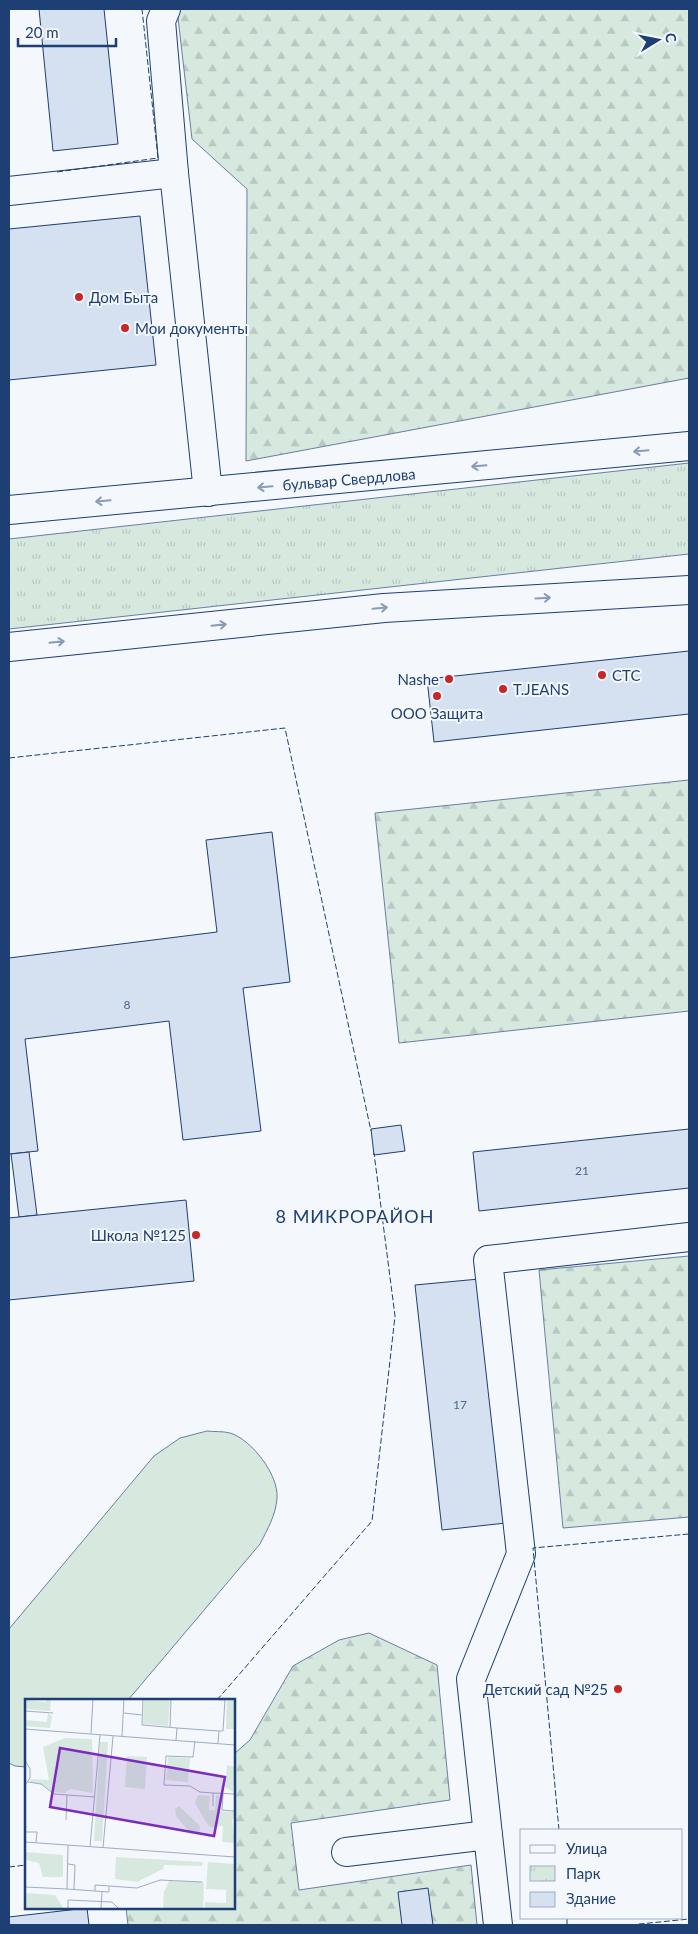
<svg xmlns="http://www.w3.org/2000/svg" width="698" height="1934" font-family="Lato,sans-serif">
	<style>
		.grass { fill: #d7e8df; stroke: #687fa3 }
		.forest { fill: url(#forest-firs); stroke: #687fa3 }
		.park { fill: url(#park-tufts); stroke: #687fa3 }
		.building { fill: #d5e0f0; stroke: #1d3f73 }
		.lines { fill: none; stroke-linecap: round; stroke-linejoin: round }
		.minor-casing { stroke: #1d3f73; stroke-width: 30 }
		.minor { stroke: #f4f7fb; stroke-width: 28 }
		.fence { stroke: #1d3f73; stroke-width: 1; stroke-dasharray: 6 2.5; stroke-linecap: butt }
		.oneway { stroke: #889bb7 }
		.poi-dot { fill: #c62828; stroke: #f4f7fb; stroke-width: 2 }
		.labels { text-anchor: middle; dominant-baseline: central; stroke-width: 4; stroke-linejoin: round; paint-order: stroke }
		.number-label { font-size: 12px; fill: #4b6792 }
		.poi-label { font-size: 15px; fill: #1d3f73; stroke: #f4f7fb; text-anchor: start }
		.street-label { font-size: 15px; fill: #1d3f73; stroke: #f4f7fb }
		.quarter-label { font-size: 18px; letter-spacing: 1px; fill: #1d3f73; stroke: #f4f7fb }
		.inset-road { fill: none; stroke: #9eadc5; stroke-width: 1 }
		.view { fill: #7b2cbf; fill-opacity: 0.15; stroke: #7b2cbf; stroke-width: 2.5 }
		.inset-edge { fill: none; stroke: #1d3f73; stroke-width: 2.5 }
	</style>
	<defs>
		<pattern id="forest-firs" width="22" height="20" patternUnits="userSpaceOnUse" patternTransform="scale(1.25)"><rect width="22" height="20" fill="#d7e8df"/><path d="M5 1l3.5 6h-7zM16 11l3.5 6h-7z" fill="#b8c8c3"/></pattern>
		<pattern id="park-tufts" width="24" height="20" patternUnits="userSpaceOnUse" patternTransform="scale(1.25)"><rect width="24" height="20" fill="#d7e8df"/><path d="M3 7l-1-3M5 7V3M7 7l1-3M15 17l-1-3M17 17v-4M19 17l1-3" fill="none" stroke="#b8c8c3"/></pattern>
	</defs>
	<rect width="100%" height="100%" fill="#f4f7fb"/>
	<path class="grass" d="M207 1431C214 1432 223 1431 230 1433 251 1439 279 1475 277 1498 276 1515 267 1530 260 1544L128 1700H26V1767L15 1766 9 1763V1629L154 1456 180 1438Z"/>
	<g class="forest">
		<path d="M177 9H689V378L246 461 247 189 192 139Z"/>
		<path d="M689 780V1011L399 1043 375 813Z"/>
		<path d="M689 1256V1517L563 1528 539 1270Z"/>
		<path d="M369 1633 437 1665 450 1800 291 1823 299 1890 471 1865 477 1925H128L126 1908H234V1754L250 1740 293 1666 339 1640Z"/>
	</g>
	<path class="park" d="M689 463V554L9 629V539Z"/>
	<g class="building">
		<path d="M39 9H104L118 144 53 151Z"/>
		<path d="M140 216 156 365 9 380V229Z"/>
		<path d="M689 651V714L434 742 427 679Z"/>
		<path d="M272 832 290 982 243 988 261 1131 183 1140 169 1021 25 1039 38 1151 9 1154V958L217 932 206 840Z"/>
		<path d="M401 1125 405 1151 374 1155 371 1129Z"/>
		<path d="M689 1129V1188L479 1211 473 1152Z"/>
		<path d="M29 1152 37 1215 19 1217 11 1154Z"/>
		<path d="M186 1200 194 1281 9 1300V1218Z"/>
		<path d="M479 1279 506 1523 442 1530 415 1285Z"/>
		<path d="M428 1888 433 1925H402L398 1892Z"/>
		<path d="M87 1908 89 1925H9V1917Z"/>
	</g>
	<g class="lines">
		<defs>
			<g id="minor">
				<path d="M166 9 161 21 174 173 208 492"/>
				<path d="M9 191 174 173"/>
				<path d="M9 510 689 446"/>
				<path d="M9 647 384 608 689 590"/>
				<path d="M488 1835 471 1679 521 1554 488 1260 689 1237"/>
				<path d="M346 1852 488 1835 498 1925"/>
			</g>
		</defs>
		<use href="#minor" class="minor-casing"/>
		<use href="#minor" class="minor"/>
		<g class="fence">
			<path d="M57 172 158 158 142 9"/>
			<path d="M9 758 285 728 371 1131"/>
			<path d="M217 1700 372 1521 395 1316 374 1153"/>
			<path d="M559 1830 533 1548 689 1534"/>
			<path d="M9 1867 26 1865"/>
			<path d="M567 1918V1925"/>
			<path d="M630 1925 689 1919"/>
		</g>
	</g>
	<defs><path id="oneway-shaft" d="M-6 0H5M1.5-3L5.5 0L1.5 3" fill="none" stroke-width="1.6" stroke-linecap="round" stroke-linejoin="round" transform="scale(1.25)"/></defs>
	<g class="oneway">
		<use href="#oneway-shaft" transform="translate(641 451) rotate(175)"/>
		<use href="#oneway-shaft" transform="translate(479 466) rotate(175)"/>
		<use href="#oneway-shaft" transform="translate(265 487) rotate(175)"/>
		<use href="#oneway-shaft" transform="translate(103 501) rotate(175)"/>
		<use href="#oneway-shaft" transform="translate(543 598) rotate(-3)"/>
		<use href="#oneway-shaft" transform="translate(380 608) rotate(-5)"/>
		<use href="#oneway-shaft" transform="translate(219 625) rotate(-6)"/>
		<use href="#oneway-shaft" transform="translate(57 642) rotate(-6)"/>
	</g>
	<g class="poi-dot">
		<circle cx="79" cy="297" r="5"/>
		<circle cx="125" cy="328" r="5"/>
		<circle cx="602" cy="675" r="5"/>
		<circle cx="449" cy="679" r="5"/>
		<circle cx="503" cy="689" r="5"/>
		<circle cx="437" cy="696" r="5"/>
		<circle cx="196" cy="1235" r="5"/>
		<circle cx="618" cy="1689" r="5"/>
	</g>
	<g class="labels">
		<g class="number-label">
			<text x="127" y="1004">8</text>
			<text x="582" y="1170">21</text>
			<text x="460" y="1404">17</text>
		</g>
		<g class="poi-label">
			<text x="89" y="297">Дом Быта</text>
			<text x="135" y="328">Мои документы</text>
			<text x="612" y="675">СТС</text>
			<text x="439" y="679" text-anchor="end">Nashe</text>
			<text x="513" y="689">T.JEANS</text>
			<text x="437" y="713" text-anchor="middle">ООО Защита</text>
			<text x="186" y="1235" text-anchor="end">Школа №125</text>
			<text x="608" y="1689" text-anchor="end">Детский сад №25</text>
		</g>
		<g class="street-label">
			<text transform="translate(349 479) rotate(-5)">бульвар Свердлова</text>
		</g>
		<g class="quarter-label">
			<text x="355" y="1216">8 МИКРОРАЙОН</text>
		</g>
	</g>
	<g transform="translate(25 1699)">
		<rect width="210" height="210" fill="#f4f7fb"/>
		<path d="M23 14 27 17 25 29 0 27V21L22 23ZM154 107 175 127 174 135H166L151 117 150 110Z" fill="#d7e8df"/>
		<path d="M119 0H145L143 27 118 25ZM40 39 67 40 68 94 45 90 40 94 28 93 16 85 5 83 6 80 24 81 18 48ZM102 57 122 58 120 90 100 88ZM143 58 165 59 163 83 141 81ZM202 66 210 68 208 93 200 88ZM173 96 185 97 184 111H190L191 96 197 97 196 112 210 113 207 122 210 144 197 143 198 127 185 128 181 123 170 104ZM0 153 38 156V178H18L14 164 0 161ZM91 158 178 163 177 167 139 166 138 170 112 183 90 180ZM183 163 210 165V210H180V203L201 204V191L181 190ZM144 182 179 183 178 210H138L139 193ZM0 194 30 196 39 210H0Z" fill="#d7e8df"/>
		<path d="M22 0H26L25 12 0 10V1L21 3ZM202 0H210V30H201ZM75 43H83L77 142H69Z" fill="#d7e8df"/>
		<path class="inset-road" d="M118 0 117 26 152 29 151 41M183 0 200 1M0 12 28 14M99 14 117 16M145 28 146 0M152 29 194 32M0 30 210 46M66 34 68 0M97 37 99 0M170 42 168 58 141 57 139 86 165 87 175 93 188 94M193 44 194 32H198L200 0M0 61 5 70V79L0 86M3 83 16 85 29 95 70 98M198 95 197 111 210 112M188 107V94L210 95M41 121 42 96M1 127 0 133H12L11 144M0 143 210 158M43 146 42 190 84 193V187L70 186V192M65 148 75 36M78 149 88 37M43 165 50 166 49 190M84 187 112 189 135 181 177 183M0 188 42 190M43 210V201L87 203 94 210M76 210 77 193"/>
		<path class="view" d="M35 49 200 78 189 137 25 108Z"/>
		<rect width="210" height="210" class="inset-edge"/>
	</g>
	<rect width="698" height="1934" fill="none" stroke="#1d3f73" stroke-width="20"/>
	<rect x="520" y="1829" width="162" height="90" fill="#f4f7fb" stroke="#9eadc5"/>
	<rect x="530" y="1845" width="25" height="8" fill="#f4f7fb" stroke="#9eadc5"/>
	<text x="566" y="1854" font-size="15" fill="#1d3f73">Улица</text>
	<rect x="530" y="1866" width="25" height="15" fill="url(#park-tufts)" stroke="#9eadc5"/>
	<text x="566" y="1879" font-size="15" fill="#1d3f73">Парк</text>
	<rect x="530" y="1892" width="25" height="15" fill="#d5e0f0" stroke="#9eadc5"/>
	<text x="566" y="1904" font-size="15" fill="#1d3f73">Здание</text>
	<g transform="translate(658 40) rotate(80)" stroke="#f4f7fb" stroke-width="4" paint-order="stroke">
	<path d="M0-4L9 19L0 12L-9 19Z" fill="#1d3f73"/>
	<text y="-8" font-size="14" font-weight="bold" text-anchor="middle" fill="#1d3f73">С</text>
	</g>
	<path d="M18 38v8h98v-8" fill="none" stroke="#1d3f73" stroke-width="2.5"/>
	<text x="25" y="38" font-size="15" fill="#1d3f73" stroke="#f4f7fb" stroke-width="4" paint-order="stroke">20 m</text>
</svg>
